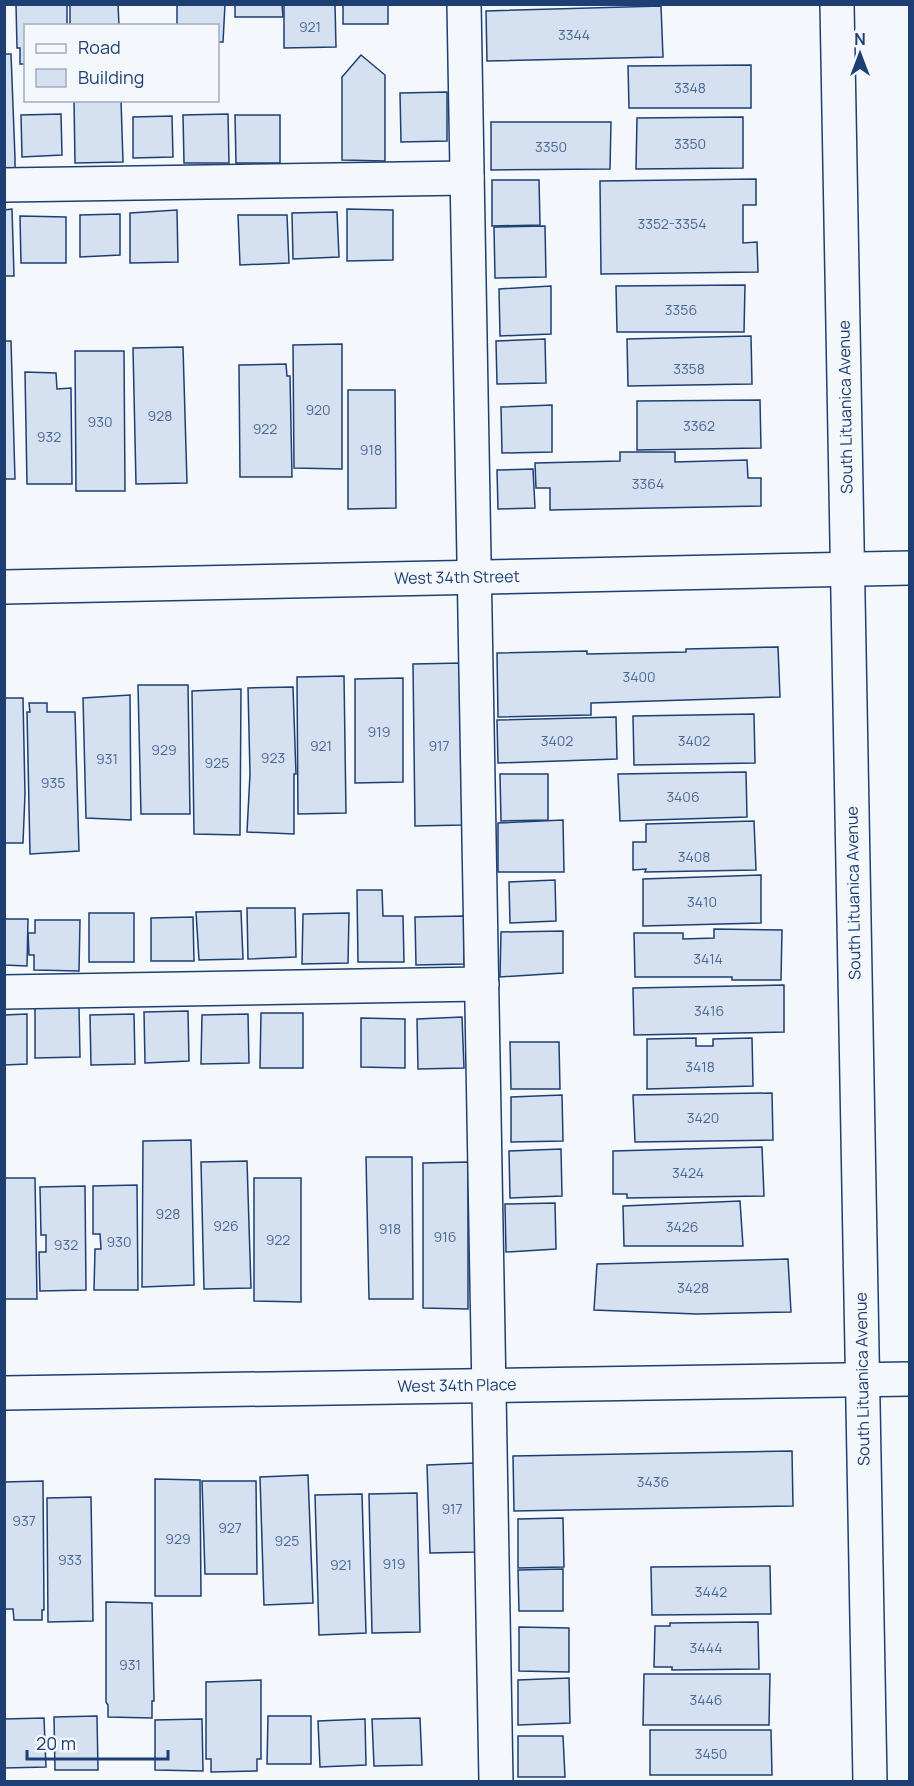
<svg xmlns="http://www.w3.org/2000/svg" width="914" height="1786" font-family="Manrope,sans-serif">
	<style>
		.building { fill: #d5e0f0; stroke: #1d3f73; stroke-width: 1.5 }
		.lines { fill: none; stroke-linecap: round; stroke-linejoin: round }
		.minor-casing { stroke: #1d3f73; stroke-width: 36 }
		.minor { stroke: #f4f7fb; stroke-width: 33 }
		.labels { text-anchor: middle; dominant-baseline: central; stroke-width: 4.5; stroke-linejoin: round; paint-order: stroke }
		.number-label { font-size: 14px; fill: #4b6792 }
		.street-label { font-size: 16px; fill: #1d3f73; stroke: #f4f7fb }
	</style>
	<rect width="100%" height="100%" fill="#f4f7fb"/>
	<g class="building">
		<path d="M16 4H67V26H26V64H20V48H17Z"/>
		<path d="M70 4H118L119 26H70Z"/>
		<path d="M177 4H225L223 42H218V26H177Z"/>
		<path d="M235 4H282L283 17H235Z"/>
		<path d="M284 4H335L336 47 284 48Z"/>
		<rect x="343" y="4" width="45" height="20"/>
		<path d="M661 6 663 57 487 61 486 11Z"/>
		<path d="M4 54H11L15 158V170L4 171Z"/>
		<path d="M361 55 385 75V161L342 160V77Z"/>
		<path d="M751 65V108H629L628 66Z"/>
		<path d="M447 92V141L401 142 400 93Z"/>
		<path d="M74 100H121L123 162 75 163Z"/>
		<path d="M61 114 62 155 22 157 21 115Z"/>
		<path d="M228 114 229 163H184L183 115Z"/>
		<path d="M235 115H280V163H236Z"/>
		<path d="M172 116 173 157 133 158V117Z"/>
		<path d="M743 117V168L636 169 637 118Z"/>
		<path d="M491 122H611L610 169 491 170Z"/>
		<path d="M756 179V205H743V243L757 242 758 272 601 274 600 181Z"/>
		<path d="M492 180H539L540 225 492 226Z"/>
		<path d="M12 209 14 276H4V210Z"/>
		<path d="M347 209 393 210V260L347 261Z"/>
		<path d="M177 210 178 262 130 263V213Z"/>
		<path d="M337 212 339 257 293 259 292 213Z"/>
		<path d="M120 214V255L80 257V215Z"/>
		<path d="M238 215H287L289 263 240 265Z"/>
		<path d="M20 216 66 217V263H21Z"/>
		<path d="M545 226 546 277 495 278 494 227Z"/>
		<path d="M745 285 744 332H617L616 286Z"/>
		<path d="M551 286V334L500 336 499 289Z"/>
		<path d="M751 336 752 384 628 386 627 339Z"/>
		<path d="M545 339 546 383 497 384 496 341Z"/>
		<path d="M4 341H11L15 479H4Z"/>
		<path d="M342 344V469L294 468 293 345Z"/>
		<path d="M183 347 187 483 136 484 133 348Z"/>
		<path d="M75 351H124L125 491H76Z"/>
		<path d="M286 364 287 376H290L292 477H240L239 365Z"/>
		<path d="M25 372 56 373 57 389 71 388 72 484H27Z"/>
		<path d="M348 390H395L396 508 348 509Z"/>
		<path d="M760 400 761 448 637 450V401Z"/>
		<path d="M552 405V452L502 453 501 407Z"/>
		<path d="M620 452H675V462L747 460 748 478H761V506L550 510V488H536L535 463 620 461Z"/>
		<path d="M533 469 535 508 498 509 497 470Z"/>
		<path d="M778 647 780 697 591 703V715L498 717 497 653 587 651V654L686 652V649Z"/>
		<path d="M463 663 464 825 415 826 413 664Z"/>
		<path d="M344 676 346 813 298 814 297 677Z"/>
		<path d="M403 678V782L355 783V679Z"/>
		<path d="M138 685H188L190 814H141Z"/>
		<path d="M293 687 296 774H294V834L247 832 250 774 248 688Z"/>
		<path d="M241 689 240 835 194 834 192 691Z"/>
		<path d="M130 695 131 820 86 818 83 698Z"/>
		<path d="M4 698H23L25 794 23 843H4Z"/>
		<path d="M29 703H47V712H75L79 851 30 854 27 712H30Z"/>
		<path d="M754 714 755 763 634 765 633 716Z"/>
		<path d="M616 717 617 759 498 763 497 720Z"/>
		<path d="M746 772 747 817 620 821 618 774Z"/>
		<path d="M500 774H548V820L501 821Z"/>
		<path d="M563 820 564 872H498V823Z"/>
		<path d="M754 821 756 870 645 872 646 869 633 870V842H646V824Z"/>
		<path d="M761 875V923L643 926V879Z"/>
		<path d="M555 880 556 921 510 923 509 882Z"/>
		<path d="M357 890H382L383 916H403L404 962H358Z"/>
		<path d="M247 908H295L296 957 248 959Z"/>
		<path d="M241 911 243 959 199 960 196 912Z"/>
		<rect x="89" y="913" width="45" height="49"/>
		<path d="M349 913 348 963 302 964 303 914Z"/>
		<path d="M464 916V964L416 965 415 917Z"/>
		<path d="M193 917 194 961H151V918Z"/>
		<path d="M4 919H28L27 966 4 965Z"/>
		<path d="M35 920H80L79 971 34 970V955H29L28 933H35Z"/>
		<path d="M714 929 782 930 781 980H732V977H635L634 933H683V939L714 938Z"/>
		<path d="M563 931V973L500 977 501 932Z"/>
		<path d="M784 985V1032L634 1035 633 988Z"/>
		<path d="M79 1007 80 1057 35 1058V1008Z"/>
		<path d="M188 1011 189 1061 145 1063 144 1012Z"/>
		<path d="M261 1013H303V1068H260Z"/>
		<path d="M27 1014V1064L4 1065V1015Z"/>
		<path d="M134 1014 135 1064 91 1065 90 1015Z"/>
		<path d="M248 1014 249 1063 201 1064 202 1015Z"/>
		<path d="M462 1017 464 1068 418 1069 417 1019Z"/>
		<path d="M361 1018 405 1019V1068L361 1067Z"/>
		<path d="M696 1038V1046H713V1039L752 1038 753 1086 647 1089V1039Z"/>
		<path d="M510 1042H559L560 1089H511Z"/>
		<path d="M772 1093 773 1140 635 1142 633 1095Z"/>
		<path d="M562 1095 563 1141 511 1142V1097Z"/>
		<path d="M191 1140 194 1285 142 1287 143 1141Z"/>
		<path d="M762 1147 764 1196 627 1198V1194H613V1151Z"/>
		<path d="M561 1149 562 1196 510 1198 509 1151Z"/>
		<path d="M366 1157H412L413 1299H369Z"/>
		<path d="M247 1161 251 1288 204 1289 201 1162Z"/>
		<path d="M468 1162V1309L423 1308V1163Z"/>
		<path d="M4 1178H35L37 1299H5L4 1310Z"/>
		<path d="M254 1178H301V1302L254 1301Z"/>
		<path d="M137 1185 138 1290H94L95 1249H101L100 1234H93V1186Z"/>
		<path d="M85 1186 86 1290 40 1291 39 1252H46V1235H41L40 1187Z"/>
		<path d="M740 1201 743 1246H624L623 1206Z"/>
		<path d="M555 1203 556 1249 506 1252 505 1204Z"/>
		<path d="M788 1259 791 1312 697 1314 594 1310 597 1264Z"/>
		<path d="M792 1451 793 1506 514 1511 513 1456Z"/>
		<path d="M475 1463 477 1552 430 1553 427 1465Z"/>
		<path d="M308 1475 313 1603 264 1605 260 1477Z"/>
		<path d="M155 1479 200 1480 201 1596H155Z"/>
		<path d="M43 1481 44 1610H42V1620H14L13 1609H4V1482Z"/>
		<path d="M202 1481H256L257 1574H205Z"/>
		<path d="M417 1493 420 1632 372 1633 369 1494Z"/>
		<path d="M362 1494 366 1633 319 1635 315 1495Z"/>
		<path d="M91 1497 93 1621 48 1622 47 1498Z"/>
		<path d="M563 1518 564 1567 518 1568V1519Z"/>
		<path d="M770 1566 771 1614 652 1615 651 1567Z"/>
		<path d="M563 1569V1611H519L518 1570Z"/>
		<path d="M106 1602 152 1603 154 1701H152V1718L108 1717V1705L106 1702Z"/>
		<path d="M758 1622 759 1669 672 1670V1667H654L655 1626H670V1623Z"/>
		<path d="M519 1627 569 1628V1672L519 1671Z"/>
		<path d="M644 1674H770L769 1725H643Z"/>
		<path d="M569 1678 570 1723 518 1725V1680Z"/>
		<path d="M261 1680V1759H257V1771L211 1772V1759H206V1682Z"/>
		<path d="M97 1716 98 1770H55L54 1717Z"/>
		<path d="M268 1716H311V1764H267Z"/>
		<path d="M44 1718 46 1767 4 1768V1719Z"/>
		<path d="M420 1718 422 1765 374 1766 372 1719Z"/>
		<path d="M202 1719 203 1771 155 1770V1720Z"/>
		<path d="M365 1719 366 1765 320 1767 318 1721Z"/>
		<path d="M650 1730H771L772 1775H650Z"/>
		<path d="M518 1736H563L565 1777H518Z"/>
	</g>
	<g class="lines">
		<defs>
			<g id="minor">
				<path d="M464 4 496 1782"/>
				<path d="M837 4 870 1782"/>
				<path d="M4 185 467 178"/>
				<path d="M4 587 910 568"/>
				<path d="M4 992 482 984"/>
				<path d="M4 1393 910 1379"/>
			</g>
		</defs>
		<use href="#minor" class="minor-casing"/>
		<use href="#minor" class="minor"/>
	</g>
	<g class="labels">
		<g class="number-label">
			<text x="310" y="26">921</text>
			<text x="574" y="34">3344</text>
			<text x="690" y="87">3348</text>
			<text x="690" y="143">3350</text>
			<text x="551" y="146">3350</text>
			<text x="672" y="223">3352-3354</text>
			<text x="681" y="309">3356</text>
			<text x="689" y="368">3358</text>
			<text x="318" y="409">920</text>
			<text x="160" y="415">928</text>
			<text x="100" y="421">930</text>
			<text x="699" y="425">3362</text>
			<text x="265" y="428">922</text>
			<text x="49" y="436">932</text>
			<text x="371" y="449">918</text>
			<text x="648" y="483">3364</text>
			<text x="639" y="676">3400</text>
			<text x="379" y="731">919</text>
			<text x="557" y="740">3402</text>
			<text x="694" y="740">3402</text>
			<text x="321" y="745">921</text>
			<text x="439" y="745">917</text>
			<text x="164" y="749">929</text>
			<text x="273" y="757">923</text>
			<text x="107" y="758">931</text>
			<text x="217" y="762">925</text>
			<text x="53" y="782">935</text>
			<text x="683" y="796">3406</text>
			<text x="694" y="856">3408</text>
			<text x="702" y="901">3410</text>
			<text x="708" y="958">3414</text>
			<text x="709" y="1010">3416</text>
			<text x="700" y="1066">3418</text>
			<text x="703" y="1117">3420</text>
			<text x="688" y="1172">3424</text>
			<text x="168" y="1213">928</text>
			<text x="226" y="1225">926</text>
			<text x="682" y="1226">3426</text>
			<text x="390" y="1228">918</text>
			<text x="445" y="1236">916</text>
			<text x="278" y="1239">922</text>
			<text x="119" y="1241">930</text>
			<text x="66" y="1244">932</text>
			<text x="693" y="1287">3428</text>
			<text x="653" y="1481">3436</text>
			<text x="452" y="1508">917</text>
			<text x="24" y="1520">937</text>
			<text x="230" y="1527">927</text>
			<text x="178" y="1538">929</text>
			<text x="287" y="1540">925</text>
			<text x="70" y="1559">933</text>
			<text x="394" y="1563">919</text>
			<text x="341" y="1564">921</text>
			<text x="711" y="1591">3442</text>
			<text x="706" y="1647">3444</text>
			<text x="130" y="1664">931</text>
			<text x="706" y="1699">3446</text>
			<text x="711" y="1753">3450</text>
		</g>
		<g class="street-label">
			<text transform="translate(845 407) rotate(-91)">South Lituanica Avenue</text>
			<text transform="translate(457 577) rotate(-1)">West 34th Street</text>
			<text transform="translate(853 893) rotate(-91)">South Lituanica Avenue</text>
			<text transform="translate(862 1379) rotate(-91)">South Lituanica Avenue</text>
			<text transform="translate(457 1385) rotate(-1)">West 34th Place</text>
		</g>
	</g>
	<rect width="914" height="1786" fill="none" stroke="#1d3f73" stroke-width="12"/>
	<rect x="24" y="24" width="195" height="78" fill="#f4f7fb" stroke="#9eadc5" stroke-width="1.5"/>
	<rect x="36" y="44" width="30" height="9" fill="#f4f7fb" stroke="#9eadc5" stroke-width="1.5"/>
	<text x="78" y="54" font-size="18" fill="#1d3f73">Road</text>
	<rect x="36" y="69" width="30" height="18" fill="#d5e0f0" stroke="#9eadc5" stroke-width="1.5"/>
	<text x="78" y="84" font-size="18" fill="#1d3f73">Building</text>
	<g transform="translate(860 54)" stroke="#f4f7fb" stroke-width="4.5" paint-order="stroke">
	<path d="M0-4.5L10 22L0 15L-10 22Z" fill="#1d3f73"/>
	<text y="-9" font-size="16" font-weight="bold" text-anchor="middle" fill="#1d3f73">N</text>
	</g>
	<path d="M27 1750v9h141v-9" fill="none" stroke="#1d3f73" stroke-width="3"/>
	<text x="36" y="1750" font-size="18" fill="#1d3f73" stroke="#f4f7fb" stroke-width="4.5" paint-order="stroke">20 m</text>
</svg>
